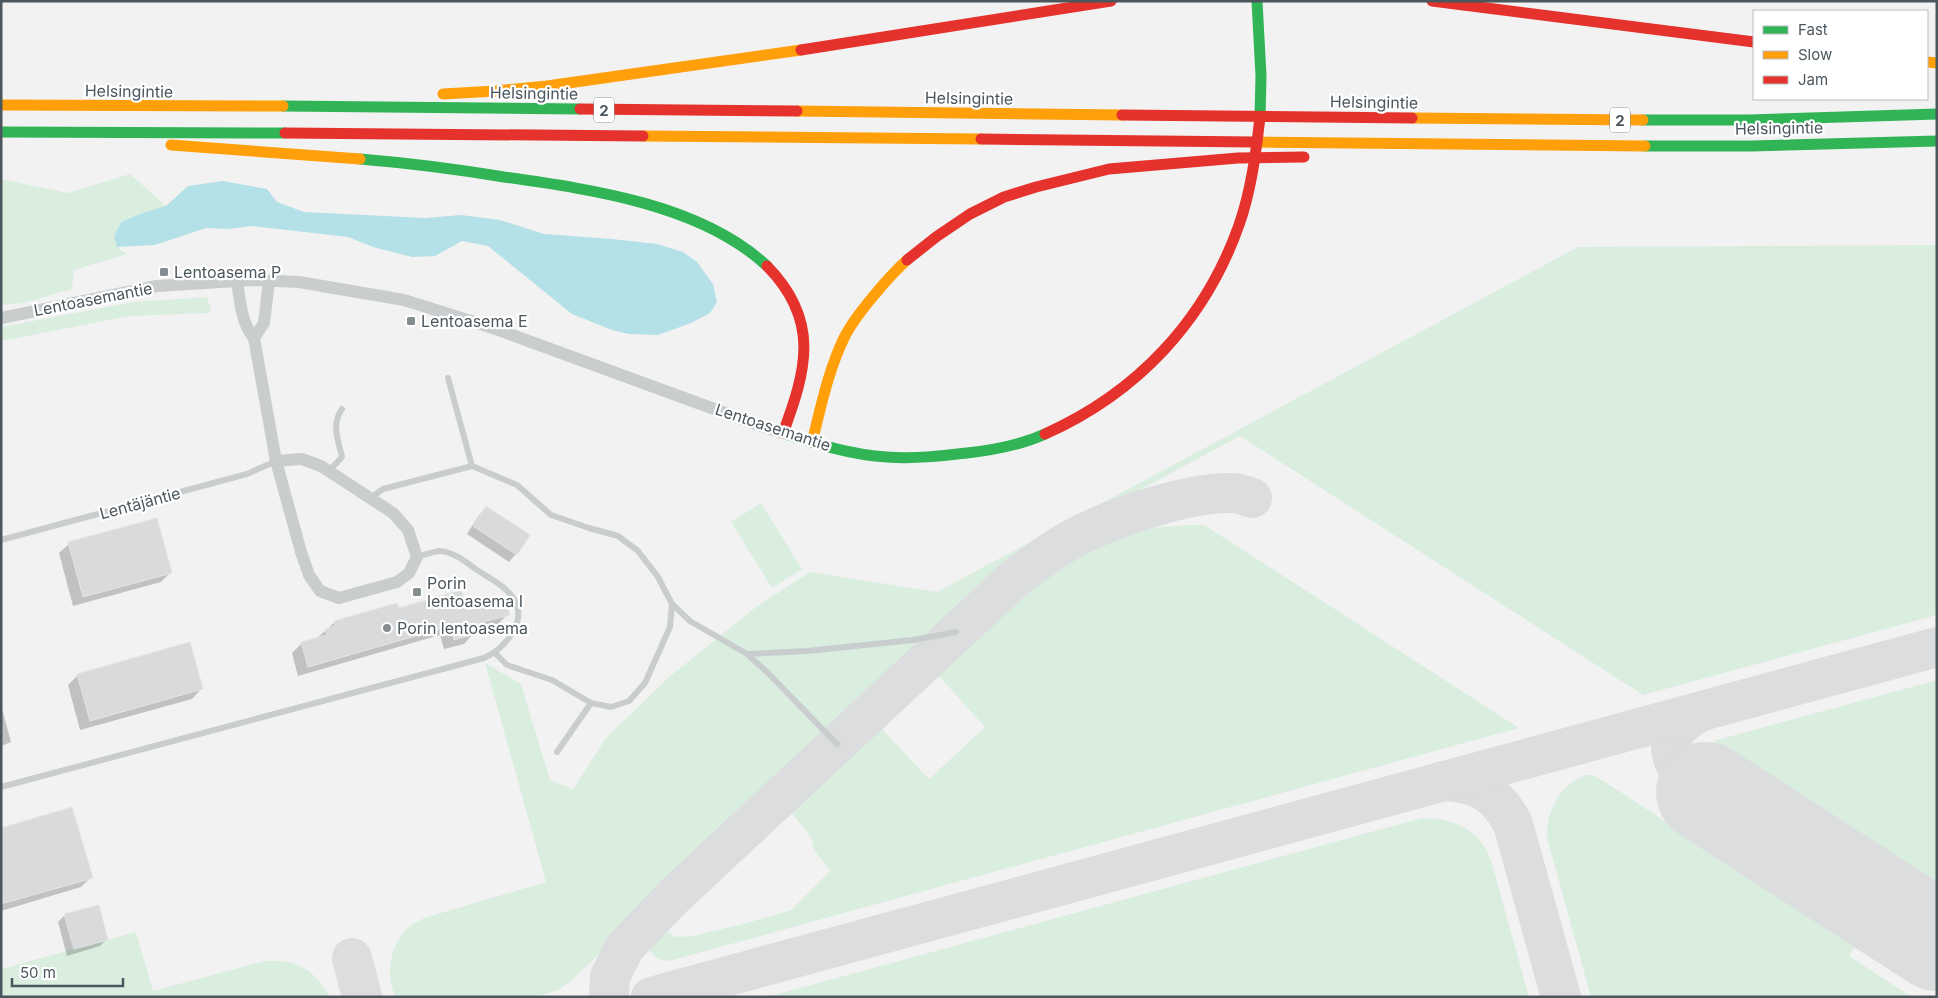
<svg xmlns="http://www.w3.org/2000/svg" width="1938" height="998" font-family="Inter,sans-serif">
	<style>
		.green { fill: #daeee0 }
		.water { fill: #b4e0e7 }
		.shadow { fill: #0003 }
		.lines { fill: none; stroke-linecap: round; stroke-linejoin: round }
		.taxiway { stroke: #dcddde; stroke-width: 40 }
		.runway { stroke: #dcddde; stroke-width: 100 }
		.building { fill: #d9dadb; stroke: #e4e4e5 }
		.lane { stroke: #cacdce; stroke-width: 6 }
		.street { stroke: #cacdce; stroke-width: 12 }
		.fast { stroke: #30b455; stroke-width: 11 }
		.slow { stroke: #ff9f0a; stroke-width: 11 }
		.jam { stroke: #e5322d; stroke-width: 11 }
		.poi-dot { fill: #868d91; stroke: #fff; stroke-width: 2 }
		.labels { text-anchor: middle; dominant-baseline: central; stroke-width: 4.5; stroke-linejoin: round; paint-order: stroke }
		.shield { fill: #fff; stroke: #81898e; stroke-width: 1 }
		.shield-label { font-size: 15px; font-weight: bold; fill: #4b565d }
		.street-label { font-size: 16px; fill: #4b565d; stroke: #fff }
		.poi-label { font-size: 16px; fill: #4b565d; stroke: #fff; text-anchor: start }
	</style>
	<rect width="100%" height="100%" fill="#f3f2f2"/>
	<g class="green">
		<path d="M130 174 166 206 145 212 121 222 114 237 117 247 127 254 74 270 72 289 24 303 1 305V179L68 193Z"/>
		<path d="M1937 245V615L1643 695 1240 436 1032 548 1001 570 963 603 752 802 728 819 702 844 666 881 639 916 570 982 558 990 536 997H396C384 976 390 945 408 928 412 924 419 921 424 918L546 882 485 663 521 684 550 780 573 789 606 738 669 677 756 607 810 572 937 592 1578 247Z"/>
		<path d="M207 297 211 310 208 313 130 316 1 341V327L133 302Z"/>
		<path d="M761 503 802 569 772 588 731 522Z"/>
		<path d="M1187 525H1204L1209 528 1519 728 669 961C660 961 656 958 650 951V939L664 925 667 931 675 937 692 936 743 924 791 910 830 871 812 847 814 842 792 813 880 727 929 779 985 727 937 674C991 623 1042 568 1112 538 1135 528 1162 527 1187 525Z"/>
		<path d="M1937 680V887L1713 741Z"/>
		<path d="M1587 775H1593L1605 782 1856 945 1849 956 1912 997H1591L1547 838C1546 812 1560 783 1587 775Z"/>
		<path d="M1422 818C1454 818 1479 829 1491 860L1529 997H767Z"/>
		<path d="M136 932 153 991 264 961C296 959 314 968 330 997H1V969Z"/>
	</g>
	<path class="water" d="M223 181 267 189 277 202 304 212 425 218 461 215 500 220 544 234 612 239 657 244 683 252 697 262 713 284 717 302 710 313 691 323 658 335 629 334 612 330 572 314 488 246 462 241 435 256 412 257 373 247 348 237 252 226 228 229 206 228 155 245 117 247 114 237 121 222 145 212 166 206 188 186Z"/>
	<g class="shadow">
		<path d="M486 507 516 554 509 562 467 534 479 515Z"/>
		<path d="M69 544 171 572 161 582 73 606 59 553Z"/>
		<path d="M398 609 466 611 508 614 498 624 473 632V634L464 644 444 649 440 635 298 676 292 653 302 643 316 639 335 622Z"/>
		<path d="M78 675 201 689 192 699 80 730 68 685Z"/>
		<path d="M1 705 11 742 1 746Z"/>
		<path d="M1 829 91 877 81 887 1 911Z"/>
		<path d="M65 915 107 939 100 946 67 956 58 922Z"/>
	</g>
	<g class="lines">
		<g class="taxiway">
			<path d="M1683 777C1661 746 1670 727 1702 711"/>
			<path d="M1443 781C1477 782 1497 793 1513 824L1561 997"/>
			<path d="M352 958 362 997"/>
			<path d="M609 997 610 977 624 948 674 896 1013 580C1031 566 1049 552 1069 541 1109 518 1188 492 1233 493 1240 493 1246 496 1252 498"/>
			<path d="M651 997 1937 647"/>
		</g>
		<path class="runway" d="M1706 792 1937 941"/>
	</g>
	<g class="building">
		<path d="M486 506 530 535 517 555 473 526Z"/>
		<path d="M157 518 172 573 83 597 68 542Z"/>
		<path d="M461 590 467 609 505 598 510 615 472 625 475 634 454 640 450 626 308 667 301 642 327 635 325 629 335 626 334 621 397 603 399 608Z"/>
		<path d="M190 642 203 689 90 721 77 674Z"/>
		<path d="M72 807 93 878 1 904V828Z"/>
		<path d="M99 905 108 940 74 949 64 914Z"/>
	</g>
	<g class="lines">
		<g class="lane">
			<path d="M448 378 472 466"/>
			<path d="M329 471 342 457C338 439 331 425 342 409"/>
			<path d="M370 498 383 489 472 466 517 485 551 515 589 528 618 536 638 551 658 577 672 604 670 627 645 683 629 701 611 707 591 703 552 680 507 665 495 653"/>
			<path d="M1 540 247 474 276 461"/>
			<path d="M672 604 690 621 747 654 807 651 913 640 956 632"/>
			<path d="M747 654 767 672 837 744"/>
			<path d="M557 752 591 703"/>
			<path d="M1 787 484 658C504 649 528 622 514 599 506 586 489 578 477 570 467 563 453 551 439 551 432 552 424 555 417 557"/>
		</g>
		<g class="street">
			<path d="M237 281C240 300 241 323 254 338L276 461 301 552 309 575 320 591 339 598 397 582 409 573 417 557 408 530 393 513 321 466 302 459 276 461"/>
			<path d="M1 318 157 286 253 280 299 282 404 300 493 328 747 421 783 433"/>
			<path d="M254 338 264 323 269 281"/>
		</g>
		<g class="fast">
			<path d="M1257 1 1261 76 1260 117"/>
			<path d="M283 106 580 109"/>
			<path d="M1643 120H1750L1937 114"/>
			<path d="M1 132 285 133"/>
			<path d="M1645 146H1752L1937 141"/>
			<path d="M360 159C408 163 456 169 504 177 589 189 701 204 767 266"/>
			<path d="M783 433C816 444 852 455 887 457 914 459 941 456 967 453 994 450 1021 445 1045 434"/>
		</g>
		<g class="slow">
			<path d="M1927 62 1937 63"/>
			<path d="M443 94 495 91 547 86 801 50"/>
			<path d="M1 105 283 106"/>
			<path d="M797 111 1122 115"/>
			<path d="M1412 118 1643 120"/>
			<path d="M643 136 981 139"/>
			<path d="M1255 142 1645 146"/>
			<path d="M171 145 360 159"/>
			<path d="M812 442C821 407 828 371 844 338 854 317 889 276 907 260"/>
		</g>
		<g class="jam">
			<path d="M1432 1 1754 42"/>
			<path d="M801 50 1111 1"/>
			<path d="M580 109 797 111"/>
			<path d="M1122 115 1412 118"/>
			<path d="M285 133 643 136"/>
			<path d="M981 139 1255 142"/>
			<path d="M907 260 936 237 970 214 1004 197 1036 187 1109 169 1238 158 1304 157"/>
			<path d="M767 266C820 320 807 369 783 433"/>
			<path d="M1045 434C1137 393 1205 321 1239 225 1251 191 1256 153 1260 117"/>
		</g>
	</g>
	<g class="poi-dot">
		<rect x="159" y="267" width="10" height="10" rx="2.5"/>
		<rect x="406" y="316" width="10" height="10" rx="2.5"/>
		<rect x="412" y="587" width="10" height="10" rx="2.5"/>
		<circle cx="387" cy="628" r="5"/>
	</g>
	<g class="labels">
		<g class="shield">
			<rect x="594" y="97.5" width="20" height="25" rx="4"/>
			<rect x="1610" y="107.5" width="20" height="25" rx="4"/>
		</g>
		<g class="shield-label">
			<text x="604" y="110">2</text>
			<text x="1620" y="120">2</text>
		</g>
		<g class="street-label">
			<text transform="translate(129 91) rotate(1)">Helsingintie</text>
			<text transform="translate(534 93) rotate(1)">Helsingintie</text>
			<text transform="translate(969 98) rotate(1)">Helsingintie</text>
			<text transform="translate(1374 102) rotate(1)">Helsingintie</text>
			<text transform="translate(1779 128) rotate(-1)">Helsingintie</text>
			<text transform="translate(93 299) rotate(-11)">Lentoasemantie</text>
			<text transform="translate(773 427) rotate(18)">Lentoasemantie</text>
			<text transform="translate(140 503) rotate(-15)">Lentäjäntie</text>
		</g>
		<g class="poi-label">
			<text x="174" y="272">Lentoasema P</text>
			<text x="421" y="321">Lentoasema E</text>
			<text x="427" y="583">Porin<tspan x="427" dy="18">lentoasema I</tspan></text>
			<text x="397" y="628">Porin lentoasema</text>
		</g>
	</g>
	<rect width="1938" height="998" fill="none" stroke="#4b565d" stroke-width="5"/>
	<rect x="1753" y="10" width="175" height="90" fill="#ffffff" stroke="#b7bbbe"/>
	<rect x="1763" y="26" width="25" height="8" fill="#30b455" stroke="#b7bbbe"/>
	<text x="1798" y="35" font-size="15" fill="#4b565d">Fast</text>
	<rect x="1763" y="51" width="25" height="8" fill="#ff9f0a" stroke="#b7bbbe"/>
	<text x="1798" y="60" font-size="15" fill="#4b565d">Slow</text>
	<rect x="1763" y="76" width="25" height="8" fill="#e5322d" stroke="#b7bbbe"/>
	<text x="1798" y="85" font-size="15" fill="#4b565d">Jam</text>
	<path d="M12 978v8h111v-8" fill="none" stroke="#4b565d" stroke-width="2.5"/>
	<text x="20" y="978" font-size="15" fill="#4b565d" stroke="#ffffff" stroke-width="4" paint-order="stroke">50 m</text>
</svg>
